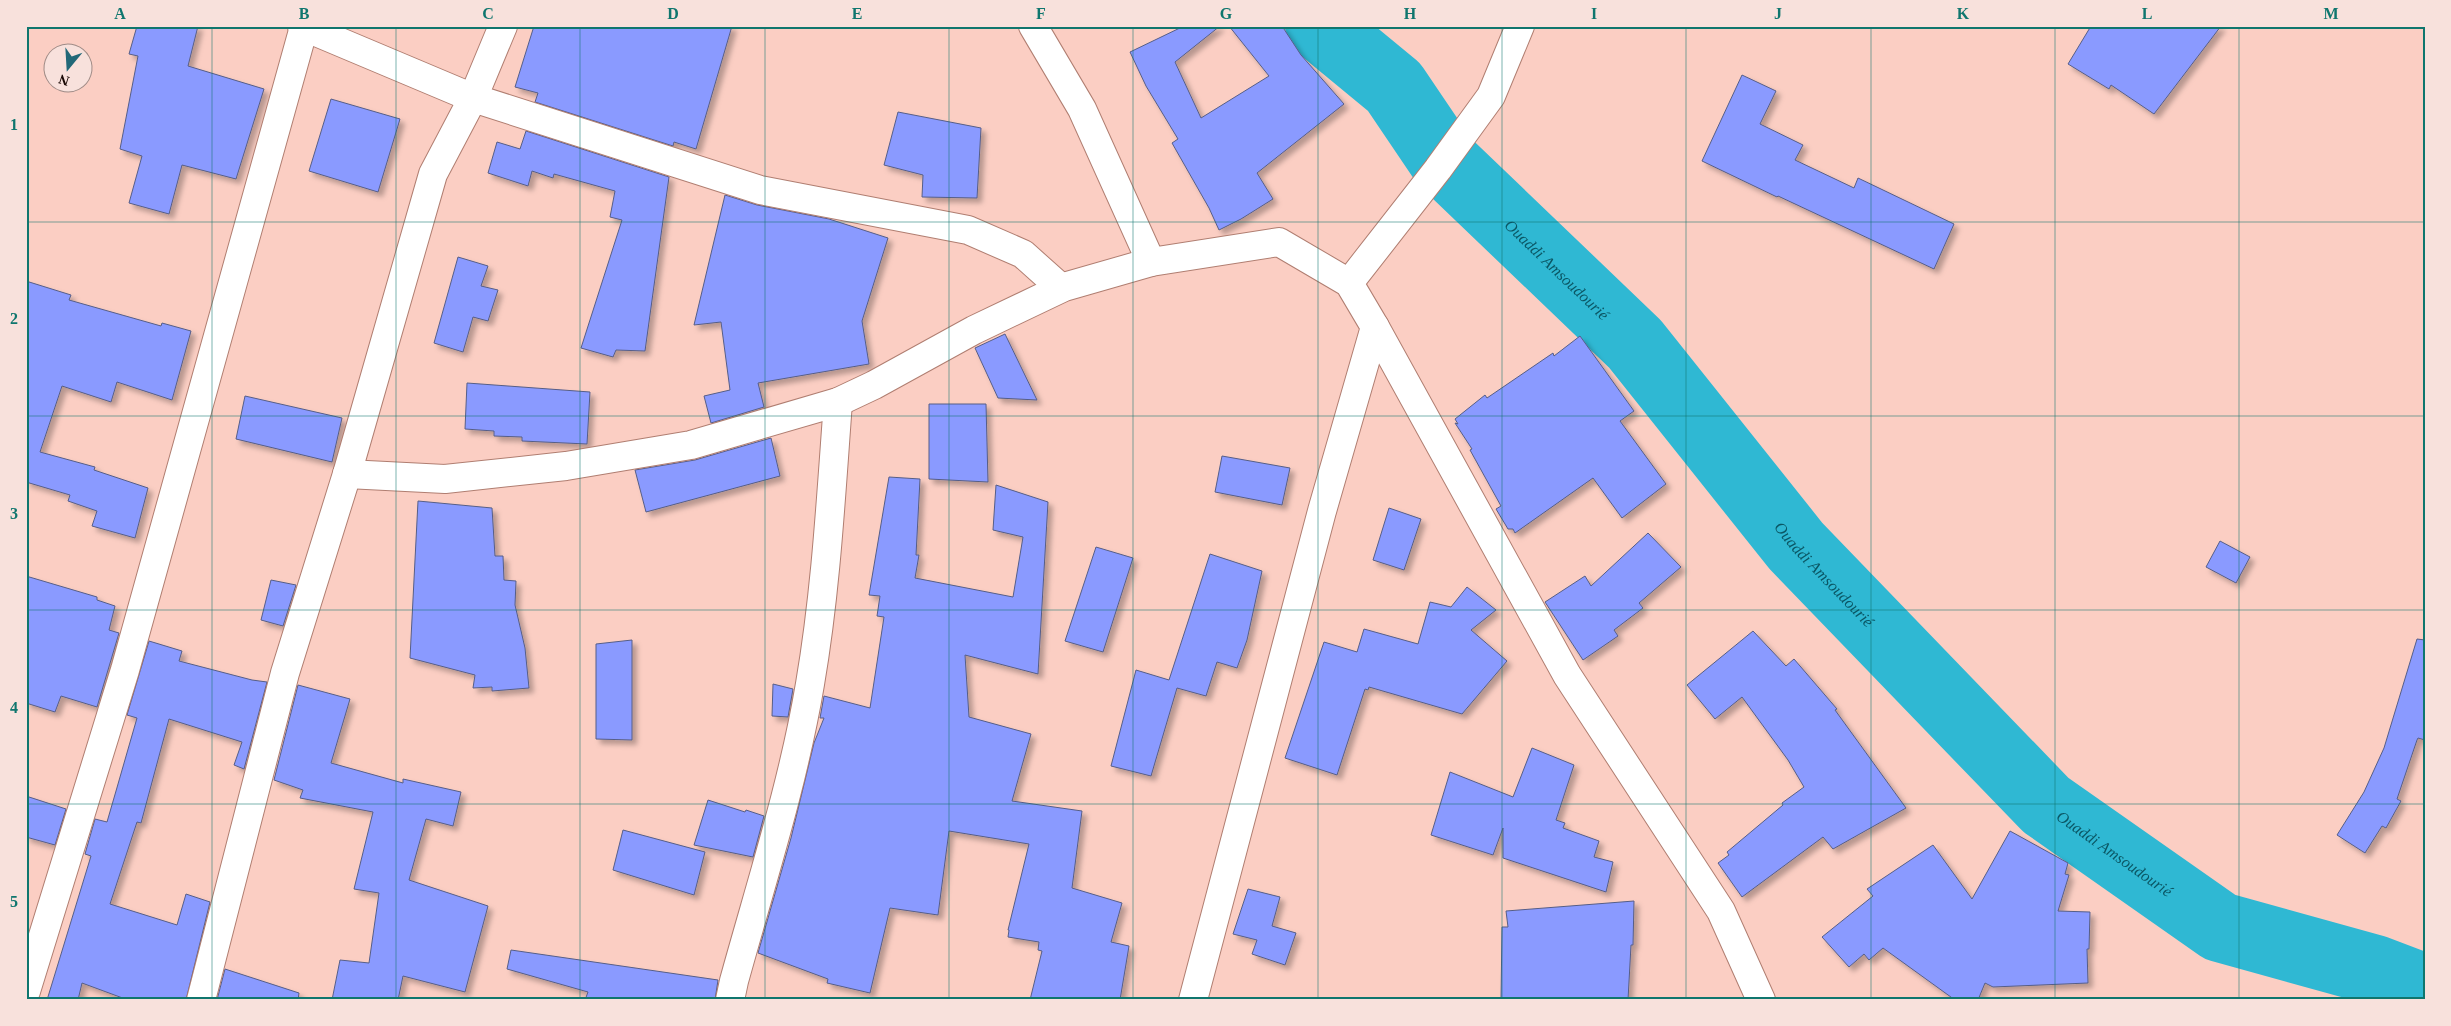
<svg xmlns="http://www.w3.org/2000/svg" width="2451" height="1026" font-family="Georgia,serif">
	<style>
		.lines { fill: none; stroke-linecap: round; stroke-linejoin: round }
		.river { stroke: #2fb8d3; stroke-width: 70 }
		.building { fill: #8a9aff; stroke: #565e87; filter: url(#shadow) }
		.minor-casing { stroke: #b07e71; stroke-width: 30 }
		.minor { stroke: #fff; stroke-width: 28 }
		.grid { fill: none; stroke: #0f766e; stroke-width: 1; stroke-opacity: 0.55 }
		.labels { text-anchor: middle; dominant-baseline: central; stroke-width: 5; stroke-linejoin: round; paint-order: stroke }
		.water-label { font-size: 16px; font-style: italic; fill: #0b5765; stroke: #f8e1dc }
		.neatline { fill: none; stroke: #0f766e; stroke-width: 2 }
		.grid-label { font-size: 16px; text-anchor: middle; font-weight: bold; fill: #0f766e }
	</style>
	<defs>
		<filter id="shadow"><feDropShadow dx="4.5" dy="4.5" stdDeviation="2.5" flood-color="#0004"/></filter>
	</defs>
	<rect width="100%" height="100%" fill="#fbcec3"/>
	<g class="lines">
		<path class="river" id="s1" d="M1320 26 1394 87 1444 161 1635 344 1796 546 2046 805 2220 927 2375 970 2425 989"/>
	</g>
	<g class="building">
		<path d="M137 26H198L188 66 264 89 236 179 182 165 169 214 129 203 142 156 120 149 138 56 129 54Z"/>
		<path d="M534 26H732L696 149 674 142 673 146 535 102 538 93 515 87Z"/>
		<path d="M1184 26H1220L1175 62 1201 118 1269 76 1229 26H1282L1301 55 1344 104 1257 173 1273 199 1241 219 1219 230 1209 208 1172 143 1178 139 1146 86 1130 52Z"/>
		<path d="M2091 26H2221L2154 114 2111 85 2109 89 2068 64Z"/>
		<path d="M1742 75 1776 91 1760 124 1803 145 1795 160 1854 188 1858 178 1954 224 1934 269 1778 196 1777 197 1702 161Z"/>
		<path d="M331 99 400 119 378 192 309 171Z"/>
		<path d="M898 112 981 128 977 198 922 197 923 175 884 165Z"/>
		<path d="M526 131 669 177 645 351 616 350 613 357 581 348 622 220 610 217 615 191 554 174 553 178 532 171 528 186 488 173 497 142 520 149Z"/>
		<path d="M725 195 757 205 829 219 888 238 862 321 869 364 758 383 764 407 711 423 704 396 730 390 721 322 694 325Z"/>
		<path d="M458 257 488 266 481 286 498 290 488 321 473 317 463 352 434 343Z"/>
		<path d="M26 281 71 295 69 300 161 326 162 323 191 331 172 400 117 382 111 402 62 386 40 452 95 467 94 470 148 488 135 538 92 526 97 511 68 501 70 495 26 482Z"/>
		<path d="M1005 334 1037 400 998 398 975 348Z"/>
		<path d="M1580 336 1634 411 1620 421 1666 484 1622 518 1593 478 1515 533 1513 529H1508L1496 509 1501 506 1470 450 1472 449 1455 423 1458 424 1455 419 1485 395 1487 398 1553 353 1554 356Z"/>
		<path d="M467 383 590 392 587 444 522 441V437L494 436V431L465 429Z"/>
		<path d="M245 396 342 418 332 462 236 439Z"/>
		<path d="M929 404H986L988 482 929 479Z"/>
		<path d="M771 438 780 476 646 512 635 470 695 460Z"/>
		<path d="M1222 456 1290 468 1282 505 1215 492Z"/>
		<path d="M889 477 920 479 916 555H919L915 578 1013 597 1023 537 993 530 996 485 1048 502 1038 674 965 655 969 717 1031 734 1012 801 1082 811 1072 888 1122 903 1111 942 1129 946 1120 1000H1030L1042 951 1038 950 1039 942 1008 937 1009 930H1008L1029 844 949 831 938 915 890 908 870 993 827 983 828 979 758 953 791 838 814 743 824 718H820L824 696 870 708 884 617 877 616 880 596 869 595Z"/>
		<path d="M418 501 492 508 495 556H503L504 580 516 581 515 605 525 648 529 688 492 691V687L473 688 475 675 410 658Z"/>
		<path d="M1389 508 1421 519 1404 570 1373 560Z"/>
		<path d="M1648 533 1681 567 1639 603 1643 608 1614 630 1618 636 1583 660 1545 602 1585 576 1591 586Z"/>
		<path d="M2220 541 2250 557 2236 583 2206 567Z"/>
		<path d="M1096 547 1133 558 1103 652 1065 641Z"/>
		<path d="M1210 554 1262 571 1247 640 1237 668 1217 662 1206 696 1177 688 1151 776 1111 766 1136 670 1169 680Z"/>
		<path d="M26 576 97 597V600L115 606 109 630 119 633 97 707 61 696 55 712 26 703Z"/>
		<path d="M271 580 296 585 283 626 261 620Z"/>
		<path d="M1467 587 1496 610 1471 630 1507 661 1462 714 1369 687 1368 690 1365 689 1337 775 1285 758 1324 642 1357 652 1364 629 1418 644 1430 602 1451 607Z"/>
		<path d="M1753 631 1786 666 1794 659 1837 709 1835 710 1906 808 1833 849 1823 837 1742 897 1718 863 1729 855 1727 852 1783 805 1782 803 1804 787 1788 760 1742 697 1715 719 1687 685Z"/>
		<path d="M2417 639 2425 640V740L2418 738 2417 740 2397 799 2401 801 2386 828 2382 826 2365 853 2337 835 2364 792 2384 748Z"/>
		<path d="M632 640V740L596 739V644Z"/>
		<path d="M149 641 182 651 179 661 252 680 267 682 244 769 234 765 242 742 169 719 141 823 137 822 110 904 177 925 186 894 210 902 186 1000H128L82 983 78 1000H47L91 856 85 854 95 819 107 822 116 791 137 718 127 715Z"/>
		<path d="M773 684 793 689 788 717 772 716Z"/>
		<path d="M298 685 350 699 331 763 403 783V779L461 792 453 826 426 819 409 880 488 906 465 992 403 976 398 1000H332L340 960 369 963 379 893 354 889 373 812 300 798 303 790 274 780Z"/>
		<path d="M1532 748 1574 765 1556 820 1565 823 1563 828 1599 841 1594 857 1613 862 1606 892 1503 858V828L1493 855 1431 835 1450 772 1513 797Z"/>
		<path d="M26 796 66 809 55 845 26 837Z"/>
		<path d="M708 800 745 812 746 810 764 816 753 857 694 845Z"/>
		<path d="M623 830 705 852 694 895 613 870Z"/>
		<path d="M2010 831 2068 863 2065 874 2069 875 2058 911 2090 912 2089 949H2087L2088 983 1993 987 1985 983 1978 1000H1955L1883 948 1869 960 1864 954 1849 967 1822 937 1873 896 1867 889 1933 845 1972 899Z"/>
		<path d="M1248 889 1280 897 1272 926 1296 933 1285 965 1252 954 1257 940 1233 934Z"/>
		<path d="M1634 901 1633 945H1631L1628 1000H1501L1502 927H1508L1506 911Z"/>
		<path d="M511 950 718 980 715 1000H585L588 992 507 969Z"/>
		<path d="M225 969 299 993 298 1000H217Z"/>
	</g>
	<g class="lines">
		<defs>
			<g id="minor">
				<path d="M302 26 473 98 760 190 968 230 1023 254 1061 288"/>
				<path d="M1033 26 1082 109 1151 262"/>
				<path d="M1349 283 1438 169 1491 96 1520 26"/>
				<path d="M1375 327 1567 675 1721 911 1761 1000"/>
				<path d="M347 474 445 479 566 466 691 445 838 402 874 385 974 330 1064 287 1151 262 1279 242 1349 283 1375 327 1322 511 1193 1000"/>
				<path d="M26 991 125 670 304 27"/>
				<path d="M201 1000 285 673 347 474 433 174 473 98 503 26"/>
				<path d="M730 1000 734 981C761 883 793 785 810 684 826 591 831 496 838 402"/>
			</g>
		</defs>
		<use href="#minor" class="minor-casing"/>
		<use href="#minor" class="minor"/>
	</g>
	<path class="grid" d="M212 26V1000M396 26V1000M580 26V1000M765 26V1000M949 26V1000M1133 26V1000M1318 26V1000M1502 26V1000M1686 26V1000M1871 26V1000M2055 26V1000M2239 26V1000M26 222H2425M26 416H2425M26 610H2425M26 804H2425"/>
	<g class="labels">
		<g class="water-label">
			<text stroke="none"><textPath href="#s1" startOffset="342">Ouaddi Amsoudourié</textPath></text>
			<text stroke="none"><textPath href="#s1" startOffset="748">Ouaddi Amsoudourié</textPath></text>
			<text stroke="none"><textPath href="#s1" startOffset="1152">Ouaddi Amsoudourié</textPath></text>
		</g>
	</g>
	<rect width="2451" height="1026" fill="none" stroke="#f8e1dc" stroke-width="55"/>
	<g transform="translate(68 68) rotate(198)"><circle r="24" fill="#f8e1dc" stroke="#9f8b86"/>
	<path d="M0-4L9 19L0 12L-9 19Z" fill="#226878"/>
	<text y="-8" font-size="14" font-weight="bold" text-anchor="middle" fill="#1a0905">N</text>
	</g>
	<rect x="28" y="28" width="2396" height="970" class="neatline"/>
	<g class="grid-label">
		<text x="120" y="19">A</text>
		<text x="304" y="19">B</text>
		<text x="488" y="19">C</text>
		<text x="673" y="19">D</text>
		<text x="857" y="19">E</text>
		<text x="1041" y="19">F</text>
		<text x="1226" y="19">G</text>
		<text x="1410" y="19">H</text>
		<text x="1594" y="19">I</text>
		<text x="1778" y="19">J</text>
		<text x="1963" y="19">K</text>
		<text x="2147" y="19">L</text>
		<text x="2331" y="19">M</text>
		<text x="14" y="130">1</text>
		<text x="14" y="324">2</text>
		<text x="14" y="519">3</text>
		<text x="14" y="713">4</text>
		<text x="14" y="907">5</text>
	</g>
</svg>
